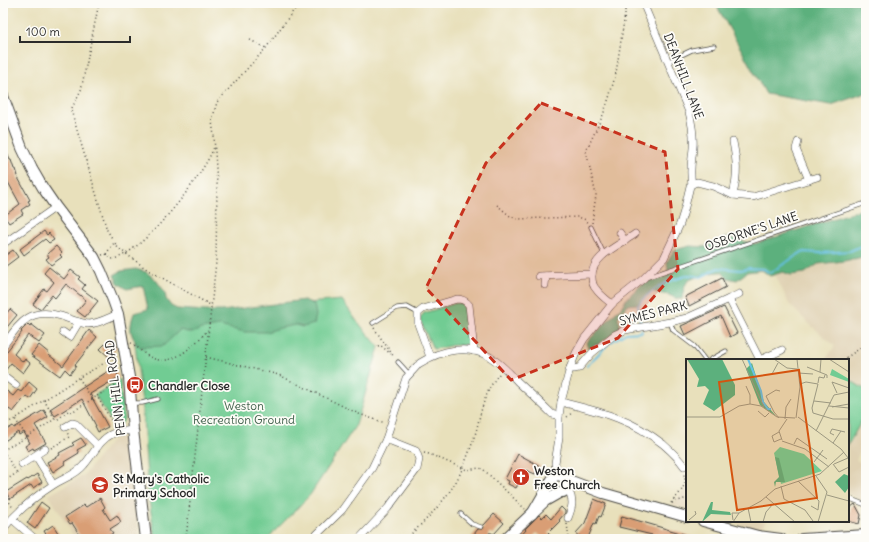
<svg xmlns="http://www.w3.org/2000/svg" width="869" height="542" font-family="Delius,sans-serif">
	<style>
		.built { fill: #e0d2b4 }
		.green { fill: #71cc93; stroke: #4e7c5f }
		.forest { fill: #5cb07d; stroke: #446e54 }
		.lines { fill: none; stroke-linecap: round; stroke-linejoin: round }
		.stream { stroke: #66c0e4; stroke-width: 2 }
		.building { fill: #d99e74 }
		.lane-casing { stroke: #474641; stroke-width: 5 }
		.street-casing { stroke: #474641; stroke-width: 8 }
		.secondary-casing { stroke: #474641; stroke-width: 12 }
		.path { stroke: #474641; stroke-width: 1.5; stroke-dasharray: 1 3; stroke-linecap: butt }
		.lane { stroke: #fff; stroke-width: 3.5 }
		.street { stroke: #fff; stroke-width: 7 }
		.secondary { stroke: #fff; stroke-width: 10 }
		.marked { fill: #c8321e; fill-opacity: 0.2; stroke: #c8321e; stroke-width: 3; stroke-dasharray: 8 5; stroke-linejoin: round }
		.labels { text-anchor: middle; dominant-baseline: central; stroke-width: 3.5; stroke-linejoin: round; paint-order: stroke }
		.street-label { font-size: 12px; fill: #2b2b2b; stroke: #fdfcf7 }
		.poi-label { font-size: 12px; font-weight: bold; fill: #2b2b2b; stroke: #fdfcf7; text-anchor: start }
		.park-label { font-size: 12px; fill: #44634f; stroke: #fdfcf7 }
		.inset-river { fill: none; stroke: #66c0e4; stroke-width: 2 }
		.inset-road { fill: none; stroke: #9c9881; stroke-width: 1 }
		.view { fill: #d5540f; fill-opacity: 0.15; stroke: #d5540f; stroke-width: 2 }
		.inset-edge { fill: none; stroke: #2b2b2b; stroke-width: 2 }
	</style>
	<rect width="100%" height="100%" fill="#fdfcf7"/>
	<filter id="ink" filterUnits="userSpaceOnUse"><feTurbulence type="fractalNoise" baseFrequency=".025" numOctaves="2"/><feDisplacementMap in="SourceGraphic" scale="8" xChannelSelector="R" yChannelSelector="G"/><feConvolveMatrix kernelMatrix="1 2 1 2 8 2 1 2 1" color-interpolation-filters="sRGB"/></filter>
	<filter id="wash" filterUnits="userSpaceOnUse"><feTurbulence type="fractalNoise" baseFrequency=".012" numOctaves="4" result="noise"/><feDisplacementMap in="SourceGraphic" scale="16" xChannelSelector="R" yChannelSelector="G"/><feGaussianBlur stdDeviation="0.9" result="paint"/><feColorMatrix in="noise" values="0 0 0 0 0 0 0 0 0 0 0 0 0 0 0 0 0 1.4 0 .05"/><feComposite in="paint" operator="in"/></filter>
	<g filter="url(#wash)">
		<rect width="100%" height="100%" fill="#e8e0bb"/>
		<g class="built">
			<path d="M866 247V439L856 460 866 465V502L848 494V360H825L835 346 806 321 789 304 774 272Z"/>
			<path d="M120 437 125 438 127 441 140 539H75L49 495 84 475 113 439Z"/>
			<path d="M687 487V509L672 505Z"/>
			<path d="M728 521H766L759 530Z"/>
		</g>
		<g class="green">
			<path d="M342 300 356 320 379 347 356 425 310 495 267 539H155L148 493 142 403 132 319 211 315 307 303Z"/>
			<path d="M456 303C461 303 463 304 465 308L469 343C464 347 456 344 449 346 444 347 439 349 433 349L421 322 420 318 424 313Z"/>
			<path d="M120 379 124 418C123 425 120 425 114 426L95 395Z"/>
			<path d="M848 379 866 390V413L848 445Z"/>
		</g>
		<g class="forest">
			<path d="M715 3H866V93L831 105 766 94Z"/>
			<path d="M866 208V255L863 257 844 261 818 264 805 273 791 275 783 272 770 276 762 270 747 272 737 280 727 278 722 272C716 271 693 277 688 281 684 285 683 293 682 299 675 299 674 297 669 295 663 294 657 293 651 291L638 304 628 305 618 317 620 324 619 330 596 346 588 348 587 342 621 307 628 297 636 289 648 280 668 272 667 262 674 250 690 246 705 247 727 237 754 244Z"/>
			<path d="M136 269 146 272 156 280 165 292 166 299 171 306 177 309 206 311H222L304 300 314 304 316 315 314 324 303 327 295 325 280 328 266 332H245L219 326 201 329 192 333 180 330 163 346 140 347C129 335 129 328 134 313L148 309 143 286 127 289 118 283 114 275 121 271Z"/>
		</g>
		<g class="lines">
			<g class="stream">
				<path d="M641 325 638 306 642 300 655 289 667 282 689 275 701 277 718 268 741 270 749 268 764 269 770 273 802 252 820 253 850 251 866 244"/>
				<path d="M611 342 626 333 642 332 641 329"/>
				<path d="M587 366 608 344"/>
			</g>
		</g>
		<g id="blocks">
			<g class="building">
				<path d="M3 144 10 160H11L14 169H16L18 176H17L30 200 28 201 30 204 21 210 23 214 9 223 4 216 20 204 3 173Z"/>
				<path d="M44 231 47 235 49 233 54 240 49 243 45 239 24 255 20 249Z"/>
				<path d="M56 246 62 253 60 255 62 257 51 265 46 259 49 257 47 254Z"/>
				<path d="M13 250 18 257 6 266 3 263V257Z"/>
				<path d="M49 267 64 279 71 270 80 277 78 279 85 285 82 289 98 301 85 317 77 311 86 300 66 284 55 298 52 295 41 309H39L33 304 44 289 47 291 54 282 44 273Z"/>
				<path d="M722 278 726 287 689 306 685 297Z"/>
				<path d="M724 307 737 333 730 337 721 316 685 335 681 326Z"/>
				<path d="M10 309 17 315 3 332V318Z"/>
				<path d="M28 324 30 326 31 324 45 335 39 343 28 335 14 354 23 362 25 359 30 363 23 373 11 363 5 371 3 370V356L22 332 21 331Z"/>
				<path d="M89 330 97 337 75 365 76 366 70 374 65 369 60 376 31 355 39 345 50 354 49 355 63 366Z"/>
				<path d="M109 340 117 347 113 351 115 353 110 358 100 349Z"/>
				<path d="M113 368 119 377 90 394 108 427 98 432 95 426H96L82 399 55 416 50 409Z"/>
				<path d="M29 382 37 389 30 399 26 396 13 412 9 409 3 416V388L13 396 18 390 21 392Z"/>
				<path d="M44 410 48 417 35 425 46 443 34 450 33 448 28 451 25 446 30 443 24 432 19 435 18 432 3 442V432L13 426 14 428Z"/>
				<path d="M81 438 86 445 77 450 79 453 64 462 65 464 53 472 47 462 60 455 59 453 74 445 72 443Z"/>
				<path d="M518 454 540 466 535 474 526 470 516 488 508 484 509 481 505 479Z"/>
				<path d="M37 474 42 482 33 488 31 485 10 499 6 492 27 479 28 480Z"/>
				<path d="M100 498 105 507 103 509 110 520 117 515 121 522 110 529 113 533 104 539H82L72 523 70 524 65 517 84 505 86 507Z"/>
				<path d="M594 499 606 504 601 517 599 516 596 524 594 523 588 538 586 537 584 539 576 533 585 523Z"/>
				<path d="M41 502 49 508 35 529 27 523Z"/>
				<path d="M855 504 861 515 859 524 848 521 851 507Z"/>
				<path d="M561 507 565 511V513L559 520 560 521 548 533 554 539H544L537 533 531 539H518L526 530 525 529 539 515 542 518 546 514 551 519Z"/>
				<path d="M494 514 504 523 494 534 491 533H489L488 539H470L478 529H483L484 527 483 524 484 525Z"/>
				<path d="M622 516 694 537V539H651L652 535 619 527Z"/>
				<path d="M53 525 62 539H49L44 531Z"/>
			</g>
		</g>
	</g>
	<g filter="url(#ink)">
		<use href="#blocks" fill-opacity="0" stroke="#474641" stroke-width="1"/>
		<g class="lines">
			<defs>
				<g id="lane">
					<path d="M667 62 692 50 714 46"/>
					<path d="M591 227 604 254"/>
					<path d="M648 277 866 203"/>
					<path d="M670 322 673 330 694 346 705 360"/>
					<path d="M373 323 397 308 407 307 418 313"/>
					<path d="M710 360 726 351"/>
					<path d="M398 362 409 374"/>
					<path d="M132 403H142L158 399"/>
					<path d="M848 498 866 505"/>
					<path d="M461 514 472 524 481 527"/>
					<path d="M491 536 494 539"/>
					<path d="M736 539V532"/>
				</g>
				<g id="street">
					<path d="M733 142C737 163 738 173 733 195"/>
					<path d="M798 142 796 149 809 180"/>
					<path d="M692 184 697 182 713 186 733 195 753 197 817 177"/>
					<path d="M620 233 625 241"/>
					<path d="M3 244 56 207"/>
					<path d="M539 276 592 274"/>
					<path d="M545 285 546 276"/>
					<path d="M729 299 739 294"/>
					<path d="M612 304C607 300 600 295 596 289 593 286 592 282 592 277 591 256 620 245 635 234"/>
					<path d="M63 332 70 337 79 322"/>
					<path d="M3 346C20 323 29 307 61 316 70 319 79 323 88 324 98 324 108 318 118 314"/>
					<path d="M430 357 418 324V313L423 309 457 299C462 299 465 300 469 305L474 351"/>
					<path d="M420 363C441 350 468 344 490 357 501 364 510 373 518 382 530 393 541 403 552 414L559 416"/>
					<path d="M570 368 574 369 579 368 592 353 614 335 625 330 670 322 687 318 729 299 760 360 782 350"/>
					<path d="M3 375 16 385"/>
					<path d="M561 402C601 412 630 418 663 444 671 451 678 457 684 466"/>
					<path d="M65 427 72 423 76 424 98 446"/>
					<path d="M36 456 53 484"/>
					<path d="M22 464 45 449"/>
					<path d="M557 475 555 463 559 438V416L561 402 570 368 576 353 584 339 612 304 643 279 664 258 680 224 684 211 690 186 692 184C689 171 692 160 693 148 694 136 692 124 689 112L643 3"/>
					<path d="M568 518C572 508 574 501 569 491"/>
					<path d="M12 519 35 539"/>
					<path d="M3 529C17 512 34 497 53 485 64 478 76 475 84 465 93 455 99 440 112 434 118 431 127 431 133 430"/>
					<path d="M312 539 342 510 372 468 386 439 406 378 417 366"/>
					<path d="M359 539 388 508 417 469 419 459 416 451 386 439"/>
				</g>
				<g id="secondary">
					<path d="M3 96 22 148 32 169 43 188 56 207 94 257 101 271 113 300 118 314 129 377 133 430 146 539"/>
					<path d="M566 479 603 493 687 517"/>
					<path d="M532 514 554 476 560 475 566 479C569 485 568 489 563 492"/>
					<path d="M703 521 758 536 781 539"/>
					<path d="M505 539 545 501 559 493"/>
					<path d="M802 539 866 535"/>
				</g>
			</defs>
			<use href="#lane" class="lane-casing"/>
			<use href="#street" class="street-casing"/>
			<use href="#secondary" class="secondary-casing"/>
			<g class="path">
				<path d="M99 3 81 90 71 110 107 230 118 248 148 270 212 306"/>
				<path d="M250 40 266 48"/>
				<path d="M497 205 510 216 517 219 578 217 586 220 589 224"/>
				<path d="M592 223 596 195 586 151 603 115 609 98 616 73 625 14V3"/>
				<path d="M106 254 112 259C141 256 204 175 214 147"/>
				<path d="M102 255 106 254 114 243"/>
				<path d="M374 328 394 357"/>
				<path d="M131 343C137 346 143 354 150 357 172 369 194 345 208 330"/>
				<path d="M378 346 380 345 391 354"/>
				<path d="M206 357 279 375 359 414 385 423"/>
				<path d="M843 360 866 344"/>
				<path d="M79 378 92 399"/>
				<path d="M44 400 55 419"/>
				<path d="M567 417 573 412"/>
				<path d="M3 425 15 419"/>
				<path d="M115 427 97 396 120 382"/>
				<path d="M27 437 15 419 78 378 117 356"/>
				<path d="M51 448 69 437 67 432"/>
				<path d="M3 450 27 437 55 419 57 420 68 411 72 412 97 396"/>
				<path d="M3 451 17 473"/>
				<path d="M424 453 429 454 467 470 479 468 483 469 525 509"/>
				<path d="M3 482 20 471"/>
				<path d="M3 492 13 508"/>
				<path d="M671 503C679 493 689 486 683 472"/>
				<path d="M672 503 687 498"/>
				<path d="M567 524 569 539"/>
				<path d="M186 539 216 262 217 184 214 136 212 121 217 102 266 48 294 10 306 3"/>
				<path d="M406 539C428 518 452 495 463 467 468 456 472 444 476 432 481 411 485 390 500 373"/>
			</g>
			<use href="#lane" class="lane"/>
			<use href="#street" class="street"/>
			<use href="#secondary" class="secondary"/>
		</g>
	</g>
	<path class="marked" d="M541 103 665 152 678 269 618 338 511 380 426 288 486 163Z"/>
	<defs>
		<symbol id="bus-disc" viewBox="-11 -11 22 22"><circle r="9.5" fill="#c8321e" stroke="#fdfcf7"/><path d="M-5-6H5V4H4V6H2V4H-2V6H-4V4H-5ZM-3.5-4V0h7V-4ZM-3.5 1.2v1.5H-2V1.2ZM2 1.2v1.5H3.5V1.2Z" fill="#fff"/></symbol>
		<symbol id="church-disc" viewBox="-11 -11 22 22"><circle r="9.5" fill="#c8321e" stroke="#fdfcf7"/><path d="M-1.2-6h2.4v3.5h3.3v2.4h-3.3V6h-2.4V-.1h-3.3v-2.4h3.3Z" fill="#fff"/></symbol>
		<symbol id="school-disc" viewBox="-11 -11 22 22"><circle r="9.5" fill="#c8321e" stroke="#fdfcf7"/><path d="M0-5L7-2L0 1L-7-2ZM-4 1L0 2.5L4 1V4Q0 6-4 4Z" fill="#fff"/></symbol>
	</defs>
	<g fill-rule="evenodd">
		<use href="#bus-disc" x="125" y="375" width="20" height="20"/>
		<use href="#church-disc" x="511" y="467" width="20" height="20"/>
		<use href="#school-disc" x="90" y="475" width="20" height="20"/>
	</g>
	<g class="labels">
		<g class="street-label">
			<text transform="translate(684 76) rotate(69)">DEANHILL LANE</text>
			<text transform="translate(751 231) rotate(-19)">OSBORNE'S LANE</text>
			<text transform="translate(653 313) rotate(-14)">SYMES PARK</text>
			<text transform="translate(115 388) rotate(-97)">PENN HILL ROAD</text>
		</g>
		<g class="poi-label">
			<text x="148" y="385">Chandler Close</text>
			<text x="534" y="470">Weston<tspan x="534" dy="14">Free Church</tspan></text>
			<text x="113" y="478">St Mary's Catholic<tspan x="113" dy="14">Primary School</tspan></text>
		</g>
		<g class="park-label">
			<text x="244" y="405">Weston<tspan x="244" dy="14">Recreation Ground</tspan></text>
		</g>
	</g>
	<g transform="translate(686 359)">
		<rect width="163" height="163" fill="#e8e0bb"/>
		<path d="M146 10 163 20V23L144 16ZM94 88 118 95 136 112 95 125 88 94Z" fill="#71cc93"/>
		<path d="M1 0H36L49 26V36L28 52 17 45 23 31 19 27 11 28 13 20ZM66 4 78 43 90 57 74 46 60 10ZM89 98 93 99 99 123H90L89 128 88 123 93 118ZM158 115 163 117V128L159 134 149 123ZM25 143H27L26 151 44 153 45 156 25 155 16 163Z" fill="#5cb07d"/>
		<path class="inset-river" d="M62 0 75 32 77 43 82 50H85"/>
		<path class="inset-road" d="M56 0 78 48M88 0 101 9 111 10M108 0H121M143 0 163 13M121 8 141 16V19M134 13 135 0M112 14 127 15M86 15 92 4M132 24 133 18 138 19 139 16M114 25 120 23 132 25 126 49 127 54 147 60H163M60 27 64 36V45M151 34 146 23 163 29M128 42 145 44M143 47 163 49M146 48 163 45M72 52 79 58 83 54M0 58H34L53 47 64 45 75 47 91 58 109 59M112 58 155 90 163 100M93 59 88 53 80 37 90 31 94 32M110 59 114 28 111 0M99 60 100 48 105 40M130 72 148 36 163 33M93 73 86 77 88 83 95 80M148 76 144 74 146 70 159 73M96 81 93 72 101 60M96 82 119 90 143 108M147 84 155 72M108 85 111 79 141 100M128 103 137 91M147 105 153 113 163 108M148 105 162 99M130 117 141 133 132 163M112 122 133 142 132 151 125 147M95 127 98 140 119 151 127 162M141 136 163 142M80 138 109 163M62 149 65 163M3 161 10 155 9 152M47 161 46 154H53M47 163 53 154 75 142 89 130 134 115 158 93M77 163 80 153 87 145"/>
		<path class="view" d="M113 11 131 139 51 151 33 23Z"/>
		<rect width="163" height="163" class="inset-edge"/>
	</g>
	<rect width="869" height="542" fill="none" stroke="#fdfcf7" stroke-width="16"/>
	<path d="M20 36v6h110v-6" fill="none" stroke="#2b2b2b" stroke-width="2"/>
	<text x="26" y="36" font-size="12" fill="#2b2b2b" stroke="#fdfcf7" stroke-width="3" paint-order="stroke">100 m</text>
</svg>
